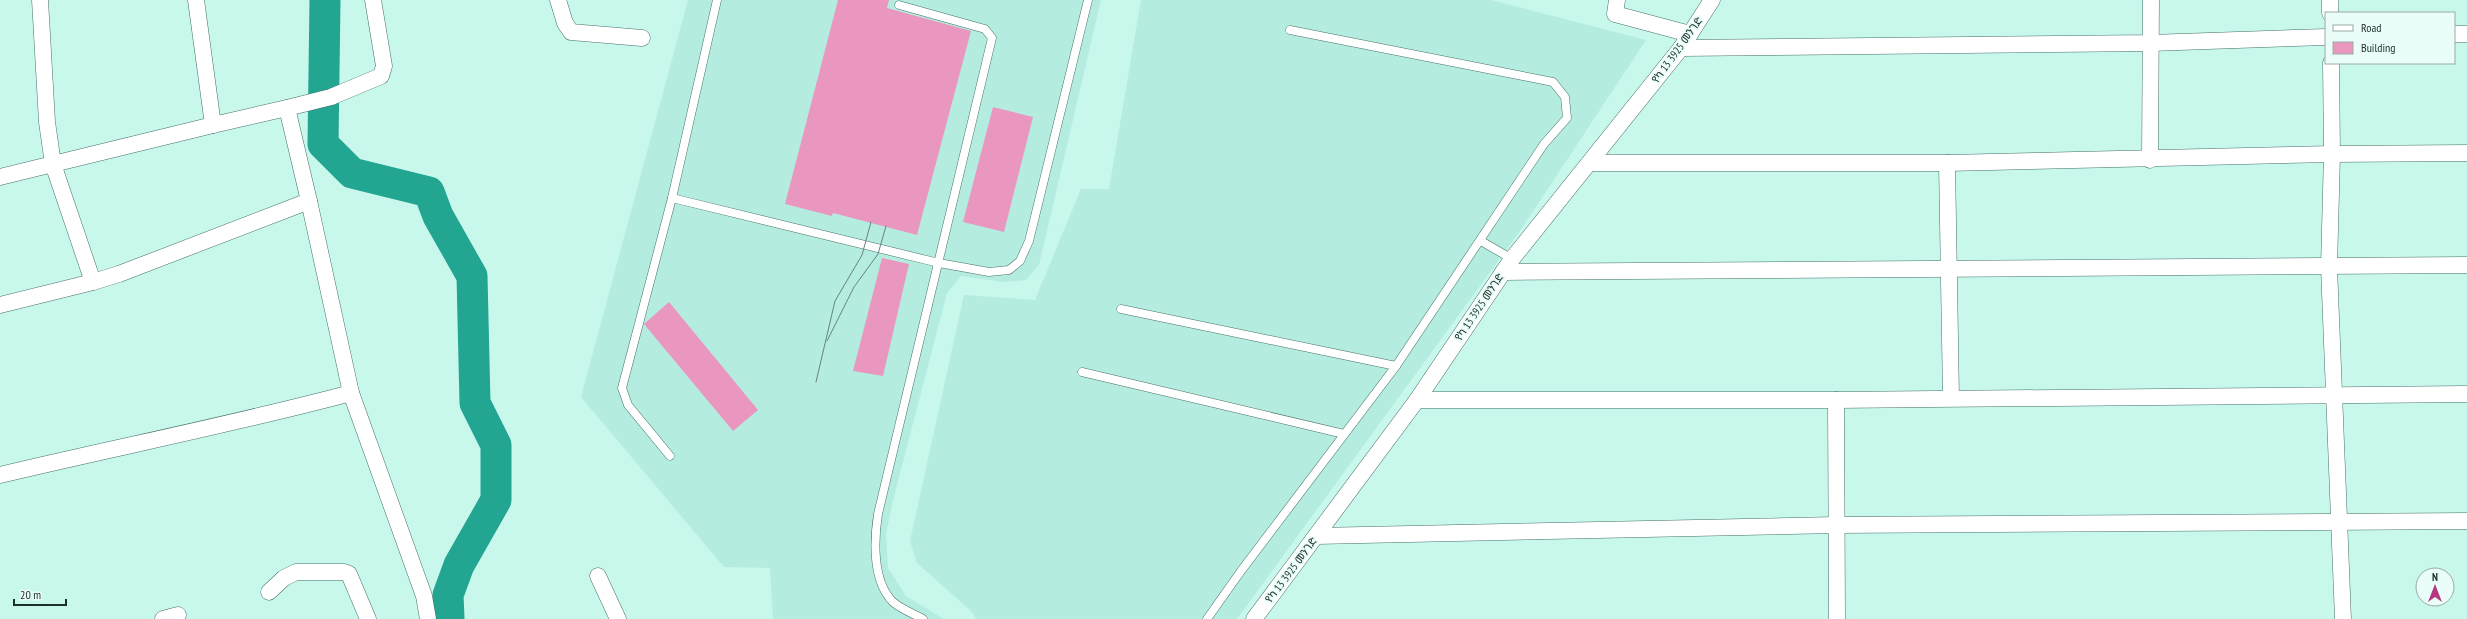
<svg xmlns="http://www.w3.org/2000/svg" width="2467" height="619" font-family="'PT Sans Narrow','Noto Sans Ethiopic',sans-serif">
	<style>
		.built { fill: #b5ece0 }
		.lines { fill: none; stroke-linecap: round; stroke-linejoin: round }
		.river { stroke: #22a591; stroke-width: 31 }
		.building { fill: #ea97c0 }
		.lane-casing { stroke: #467168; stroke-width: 9 }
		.street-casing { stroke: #467168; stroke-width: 17 }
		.lane { stroke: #fff; stroke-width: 8 }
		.street { stroke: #fff; stroke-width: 16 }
		.tram { stroke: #65837d; stroke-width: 1 }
		.labels { text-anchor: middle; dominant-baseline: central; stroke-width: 4; stroke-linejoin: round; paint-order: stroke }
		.street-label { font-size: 11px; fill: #1d2f2b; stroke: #ebfdf8 }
	</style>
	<rect width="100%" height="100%" fill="#c8f7ec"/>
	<g class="built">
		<path d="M688 0H1101L1039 265 1026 280 1004 282 961 276 947 293 893 500 886 534 888 568 906 596 944 619H773L770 568 724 567 581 397Z"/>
		<path d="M1141 0H1491L1646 40 1520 231 1237 619H976L971 611 917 563 910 541 964 295 1035 300 1081 189H1109Z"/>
	</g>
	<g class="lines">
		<path class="river" d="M325 0 323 144 352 173 429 192 438 216 472 276 475 403 496 445V500L459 565 448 595 449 619"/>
	</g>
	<g class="building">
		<path d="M838 0H889L887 8 971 31 917 235 833 213 832 216 785 204Z"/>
		<path d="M993 107 1033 117 1004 232 963 222Z"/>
		<path d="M882 258 909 264 883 376 853 371Z"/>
		<path d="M669 302 758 410 733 431 644 324Z"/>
	</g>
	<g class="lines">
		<defs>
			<g id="lane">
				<path d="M899 5 985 29 992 38 878 514C874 540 872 581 893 602 901 609 914 614 923 619"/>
				<path d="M672 198 939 263 989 272 1009 270 1020 261 1029 241 1088 0"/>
				<path d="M1481 241 1512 259"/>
				<path d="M1121 309 1396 366"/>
				<path d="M1082 372 1344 434"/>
				<path d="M670 456 628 405 622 388 672 198 717 0"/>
				<path d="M1207 619 1241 571 1396 366 1544 144 1567 118 1565 97 1553 82 1290 30"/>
			</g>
			<g id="street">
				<path d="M196 0 213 125 287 108"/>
				<path d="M558 0 565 23 571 32 642 38"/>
				<path d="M1617 0 1615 14 1690 34"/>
				<path d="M2330 0V13"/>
				<path d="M2454 34H2467"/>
				<path d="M1681 48 2150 43 2326 37"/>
				<path d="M2331 63 2332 154 2329 267 2343 619"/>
				<path d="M213 125 53 164 93 282 119 274 309 201 287 108 331 97 381 76 384 66 373 0"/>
				<path d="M2150 160 2151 0"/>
				<path d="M1590 163H1947L2332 154 2467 153"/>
				<path d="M1947 163 1951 398"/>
				<path d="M0 177 53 164 47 122 40 0"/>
				<path d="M309 201 351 393 424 596 428 619"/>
				<path d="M1503 272 2467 265"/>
				<path d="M0 305 93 282"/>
				<path d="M1417 400H1836L2467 394"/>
				<path d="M1836 400 1837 619"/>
				<path d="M0 475C117 447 235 424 351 393"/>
				<path d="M1316 536 1836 525 2467 521"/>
				<path d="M598 576 618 619"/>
				<path d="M269 592 284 578 296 572H344L349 574 368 619"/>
				<path d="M163 619 178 615"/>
				<path d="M1254 619 1417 400 1512 259 1681 48 1712 0"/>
			</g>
		</defs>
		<use href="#lane" class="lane-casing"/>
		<use href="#street" class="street-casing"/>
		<use href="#lane" class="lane"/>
		<use href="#street" class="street"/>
		<g class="tram">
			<path d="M827 341 854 287 878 254 886 226"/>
			<path d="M816 382 835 301 862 255 871 222"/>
		</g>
	</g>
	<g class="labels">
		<g class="street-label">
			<text transform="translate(1677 50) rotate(-54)">የካ 13 3925 መንገድ</text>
			<text transform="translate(1479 307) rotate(-56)">የካ 13 3925 መንገድ</text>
			<text transform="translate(1291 570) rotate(-53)">የካ 13 3925 መንገድ</text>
		</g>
	</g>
	<rect x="2325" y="12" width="130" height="52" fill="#ebfdf8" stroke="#99aba6"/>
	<rect x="2333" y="25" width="20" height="6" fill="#ffffff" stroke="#99aba6"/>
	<text x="2361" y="32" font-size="12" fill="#1d2f2b">Road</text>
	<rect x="2333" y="42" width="20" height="12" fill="#ea97c0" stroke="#99aba6"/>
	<text x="2361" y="52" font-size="12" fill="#1d2f2b">Building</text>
	<g transform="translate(2435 587)"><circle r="19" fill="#ebfdf8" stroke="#99aba6"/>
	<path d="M0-3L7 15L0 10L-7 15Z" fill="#b73681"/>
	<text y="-6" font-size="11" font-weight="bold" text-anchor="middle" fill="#1d2f2b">N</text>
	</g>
	<path d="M14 599v6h52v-6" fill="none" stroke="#1d2f2b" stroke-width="2"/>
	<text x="20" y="599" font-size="12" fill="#1d2f2b" stroke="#ebfdf8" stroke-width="3" paint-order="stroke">20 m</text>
</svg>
